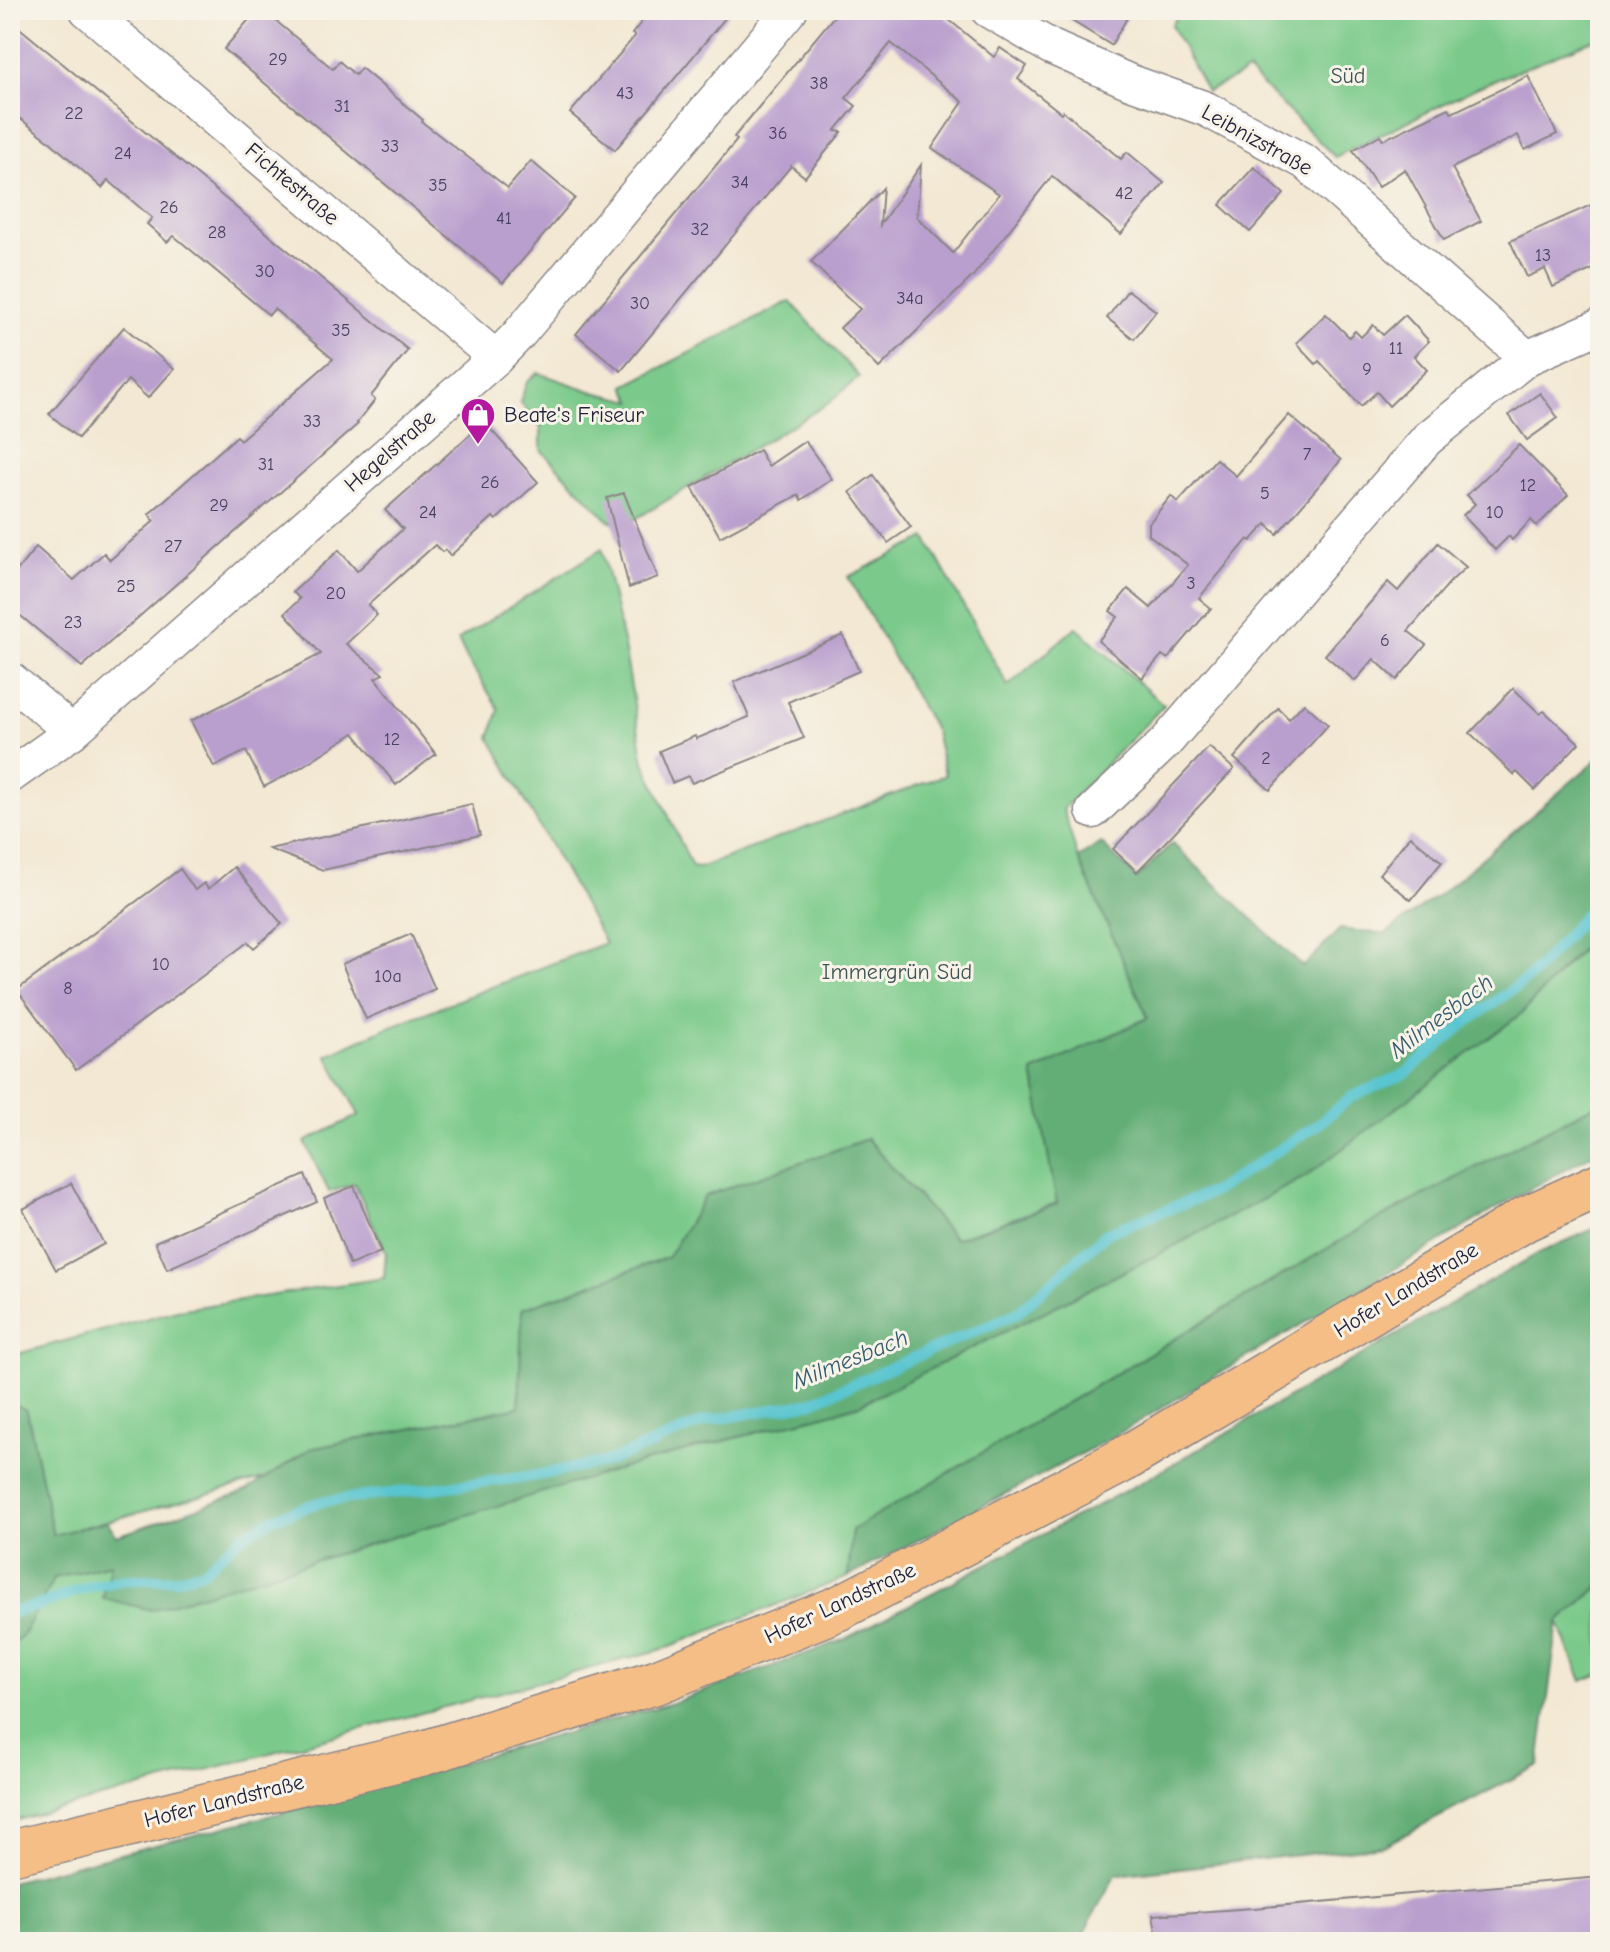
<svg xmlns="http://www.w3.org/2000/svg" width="1610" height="1952" font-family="'Comic Neue',sans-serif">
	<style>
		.green { fill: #7bca8b; stroke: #4e7663; stroke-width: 2 }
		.forest { fill: #64ae77; stroke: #436859; stroke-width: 2 }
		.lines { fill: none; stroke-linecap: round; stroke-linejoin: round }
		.stream { stroke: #59c5d0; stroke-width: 11 }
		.building { fill: #b99fce }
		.street-casing { stroke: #8a8587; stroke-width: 37 }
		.primary-casing { stroke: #8a8587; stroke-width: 47 }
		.street { stroke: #fff; stroke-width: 34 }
		.primary { stroke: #f6be87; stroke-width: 44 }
		.labels { text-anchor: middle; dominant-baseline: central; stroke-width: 6; stroke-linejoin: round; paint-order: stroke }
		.number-label { font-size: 18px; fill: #484160 }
		.park-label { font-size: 22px; fill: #3d5453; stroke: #f7f3e8 }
		.street-label { font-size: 22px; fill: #22223b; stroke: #f7f3e8 }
		.poi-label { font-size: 22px; fill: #22223b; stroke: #f7f3e8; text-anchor: start }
		.water-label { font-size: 24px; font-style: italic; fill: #355b6f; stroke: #f7f3e8 }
	</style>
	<rect width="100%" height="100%" fill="#f7f3e8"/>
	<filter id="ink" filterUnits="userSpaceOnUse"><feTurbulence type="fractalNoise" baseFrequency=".0125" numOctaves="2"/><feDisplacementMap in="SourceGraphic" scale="16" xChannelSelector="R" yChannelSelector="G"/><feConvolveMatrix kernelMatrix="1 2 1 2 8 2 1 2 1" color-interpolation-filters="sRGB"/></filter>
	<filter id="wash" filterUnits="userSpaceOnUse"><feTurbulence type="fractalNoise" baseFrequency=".006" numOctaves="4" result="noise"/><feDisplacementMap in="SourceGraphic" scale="32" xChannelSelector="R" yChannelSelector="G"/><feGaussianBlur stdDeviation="1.8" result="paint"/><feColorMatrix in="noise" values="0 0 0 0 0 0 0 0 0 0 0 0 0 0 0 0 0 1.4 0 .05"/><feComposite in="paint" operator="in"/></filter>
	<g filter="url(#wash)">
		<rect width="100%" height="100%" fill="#f3e8d3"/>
		<g class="green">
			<path d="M1182 10H1600V37L1476 88 1335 157 1248 71 1207 92 1171 25Z"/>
			<path d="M790 301 859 377 829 403 624 526 608 520 541 450V428L520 402 527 382 538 373 594 392 633 401 625 386Z"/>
			<path d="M926 538 1008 686 1076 627 1164 705 1063 809 1078 858 1148 1018 1033 1072 1057 1203 955 1239 867 1139 705 1196 669 1257 522 1309 519 1407 310 1449 266 1478 53 1536 27 1412 10 1401V1356L177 1310 384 1278 386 1253 355 1184 329 1192 305 1142 359 1115 327 1055 384 1029 605 943 490 738 499 709 467 659 458 640 602 549 624 646 644 762 692 867 699 868 945 775 935 731 848 577Z"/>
			<path d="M1600 929V1102L1367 1225 852 1530 848 1577 663 1649 10 1822V1646L23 1635 53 1578 111 1564 640 1463 857 1406 1522 1013Z"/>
			<path d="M1600 1586V1674L1582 1681 1558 1622Z"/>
		</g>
		<g class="forest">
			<path d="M1600 757V929L1522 1013 1305 1177 1157 1255 857 1406 640 1463 151 1610 103 1598 110 1564 54 1578 23 1635 10 1646V1401L27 1411 53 1535 107 1521 117 1536 246 1491 310 1449 519 1407 522 1309 668 1257 705 1196 867 1139 955 1239 1057 1204 1033 1072 1148 1018 1078 858 1101 843 1137 878 1172 843 1303 967 1340 929 1385 934 1445 890Z"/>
			<path d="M1600 1102V1152L1591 1155 1505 1203 1113 1437 848 1577 852 1530 1367 1225Z"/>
			<path d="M1600 1226V1586L1558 1622 1539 1765 1383 1846 1115 1875 1079 1942H10V1882L319 1803 675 1702 843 1640 1138 1484 1539 1253Z"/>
		</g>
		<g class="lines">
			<path class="stream" d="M10 1613 37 1606 88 1587 123 1580 175 1579 202 1572 240 1538 274 1518 320 1502 534 1476 610 1461 706 1421 809 1403 1017 1313 1107 1233 1215 1191 1317 1125 1351 1097 1405 1074 1464 1024 1531 976 1585 915 1600 903"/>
		</g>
		<g id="blocks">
			<g class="building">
				<path d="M257 10H263L333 69 339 61 355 75 361 68 423 120 422 122 508 188 531 161 575 198 503 283 224 49Z"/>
				<path d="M651 10H732L615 150 570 113 635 36 632 34Z"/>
				<path d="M839 10H937L994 57 1000 48 1027 66 1018 79 1061 113 1063 111 1121 159 1127 152 1164 183 1121 234 1052 176 973 276 879 368 840 328 860 309 811 262 883 188 880 225 921 165 917 217 953 253 999 194 932 148 963 102 891 43 846 98 856 106 835 131 842 132 805 177 791 166 621 371 576 334 737 140 734 137Z"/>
				<path d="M1054 10H1132L1111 45Z"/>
				<path d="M10 20 408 350 371 396 375 400 357 423 358 424 82 667 10 607V579L36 547 74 580 104 553 110 560 154 521 149 514 237 436 240 440 333 359 274 309 269 315 174 236 167 242 147 224 152 218 108 180 102 188 47 139 10 111Z"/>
				<path d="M1528 76 1557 134 1525 150 1518 135 1452 168 1481 221 1444 240 1405 169 1378 187 1353 150 1380 135 1383 140 1449 108 1452 113Z"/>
				<path d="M1254 167 1284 194 1250 232 1220 205Z"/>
				<path d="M1600 201V266L1553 287 1545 269 1527 277 1510 241Z"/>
				<path d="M1128 290 1156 311 1134 339 1107 318Z"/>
				<path d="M1326 314 1349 337 1355 331 1361 337 1373 325 1383 335 1405 315 1429 341 1414 356 1427 370 1389 406 1377 392 1361 406 1319 361 1316 364 1296 343Z"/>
				<path d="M124 327 174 369 148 398 128 380 78 438 49 414Z"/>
				<path d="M1540 393 1558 418 1527 440 1509 415Z"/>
				<path d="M1289 415 1341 460 1277 534 1266 524 1251 541 1248 539 1199 598 1211 608 1168 659 1162 655 1142 678 1098 641 1118 617 1110 611 1128 589 1151 608 1188 565 1149 535V523L1171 496 1178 502 1216 459 1236 476Z"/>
				<path d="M484 422 538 482 496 520 493 517 450 556 445 550 442 552 435 545 368 605 377 615 346 644 383 674 375 678 436 754 396 785 354 733 298 769 264 787 246 751 214 767 191 721 321 654 285 613 300 599 293 592 339 550 357 571 403 529 385 510Z"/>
				<path d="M805 441 832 479 801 500 798 495 720 537 692 487 759 450 768 466Z"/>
				<path d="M1519 445 1568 495 1537 526 1531 520 1512 540 1509 536 1495 550 1463 515 1475 504 1467 495Z"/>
				<path d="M873 475 911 527 888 543 850 492Z"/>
				<path d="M624 493 658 577 629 588 607 498Z"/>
				<path d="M1438 543 1466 567 1450 582 1408 631 1426 645 1397 680 1374 659 1355 681 1325 655 1388 582 1398 591Z"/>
				<path d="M843 635 859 671 788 702 804 738 692 783 688 776 672 783 659 751 695 736 696 739 749 717 734 682Z"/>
				<path d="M1513 688 1540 714 1544 711 1579 743 1535 790 1517 772 1514 775 1470 733Z"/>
				<path d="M1304 703 1328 725 1270 790 1234 758 1278 708 1289 719Z"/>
				<path d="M1209 747 1234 769 1137 872 1113 849Z"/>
				<path d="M472 804 480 835 323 870 269 849Z"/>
				<path d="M1410 836 1442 862 1411 900 1379 874Z"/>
				<path d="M234 867 282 924 254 948 248 942 76 1070 17 990 180 869 195 890 204 883 208 889Z"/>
				<path d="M411 934 435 989 366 1019 342 964Z"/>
				<path d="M305 1175 317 1202 167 1269 155 1242Z"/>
				<path d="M71 1183 104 1244 56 1270 23 1209Z"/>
				<path d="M354 1186 381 1252 350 1265 324 1198Z"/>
				<path d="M1600 1877V1942H1158L1153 1915 1254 1908Z"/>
			</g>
		</g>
	</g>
	<g filter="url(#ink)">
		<use href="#blocks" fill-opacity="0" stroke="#8a8587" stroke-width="2"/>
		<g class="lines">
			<defs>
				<g id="street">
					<path d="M87 10 496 358"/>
					<path d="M988 10 1051 47 1128 81 1206 109 1305 162 1527 358"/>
					<path d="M10 679 72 732"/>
					<path d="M10 776 72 732 496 358 519 334 790 10"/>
					<path d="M1093 811 1166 742 1427 439 1527 358 1600 326"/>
				</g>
				<path id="primary" d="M10 1853 424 1753 656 1682 839 1608 1123 1460 1525 1219 1600 1185"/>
			</defs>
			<use href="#street" class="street-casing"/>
			<use href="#primary" class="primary-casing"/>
			<use href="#street" class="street"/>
			<use href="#primary" class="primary"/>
		</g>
	</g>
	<defs>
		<symbol id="shop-pin" viewBox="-11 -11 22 30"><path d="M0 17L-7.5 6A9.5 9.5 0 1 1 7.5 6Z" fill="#b5179e" stroke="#f7f3e8"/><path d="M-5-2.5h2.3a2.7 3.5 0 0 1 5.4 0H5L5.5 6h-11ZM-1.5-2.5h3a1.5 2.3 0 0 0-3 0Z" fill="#fff"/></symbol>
	</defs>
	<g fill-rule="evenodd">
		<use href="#shop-pin" x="458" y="395" width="40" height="54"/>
	</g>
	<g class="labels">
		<g class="number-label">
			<text x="278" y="59">29</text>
			<text x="819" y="83">38</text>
			<text x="625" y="93">43</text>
			<text x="342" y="106">31</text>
			<text x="74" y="113">22</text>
			<text x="778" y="133">36</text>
			<text x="390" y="146">33</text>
			<text x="123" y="153">24</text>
			<text x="740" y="182">34</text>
			<text x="438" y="185">35</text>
			<text x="1124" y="193">42</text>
			<text x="169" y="207">26</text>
			<text x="504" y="218">41</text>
			<text x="700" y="229">32</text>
			<text x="217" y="232">28</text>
			<text x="1543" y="255">13</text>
			<text x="265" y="271">30</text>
			<text x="910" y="298">34a</text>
			<text x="640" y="303">30</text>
			<text x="341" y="330">35</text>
			<text x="1396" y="348">11</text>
			<text x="1367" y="369">9</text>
			<text x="312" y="421">33</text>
			<text x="1307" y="454">7</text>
			<text x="266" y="464">31</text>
			<text x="490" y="482">26</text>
			<text x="1528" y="485">12</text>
			<text x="1265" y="493">5</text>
			<text x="219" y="505">29</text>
			<text x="428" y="512">24</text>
			<text x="1495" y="512">10</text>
			<text x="173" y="546">27</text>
			<text x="1191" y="583">3</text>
			<text x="126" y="586">25</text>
			<text x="336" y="593">20</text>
			<text x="73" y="622">23</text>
			<text x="1385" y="640">6</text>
			<text x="392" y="739">12</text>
			<text x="1266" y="758">2</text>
			<text x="161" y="964">10</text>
			<text x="388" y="976">10a</text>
			<text x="68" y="988">8</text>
		</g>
		<g class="park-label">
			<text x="1348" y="76">Süd</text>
			<text x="897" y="972">Immergrün Süd</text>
		</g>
		<g class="street-label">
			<text transform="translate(1257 140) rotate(29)">Leibnizstraße</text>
			<text transform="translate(292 184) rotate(40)">Fichtestraße</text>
			<text transform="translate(390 451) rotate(-41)">Hegelstraße</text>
			<text transform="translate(1406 1290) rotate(-31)">Hofer Landstraße</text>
			<text transform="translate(840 1603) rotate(-25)">Hofer Landstraße</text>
			<text transform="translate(224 1801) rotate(-14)">Hofer Landstraße</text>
		</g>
		<g class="poi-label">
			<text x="504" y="415">Beate's Friseur</text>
		</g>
		<g class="water-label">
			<text transform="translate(1441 1016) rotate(-37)">Milmesbach</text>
			<text transform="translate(850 1359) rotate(-22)">Milmesbach</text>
		</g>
	</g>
	<rect width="1610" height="1952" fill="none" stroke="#f7f3e8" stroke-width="40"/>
</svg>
